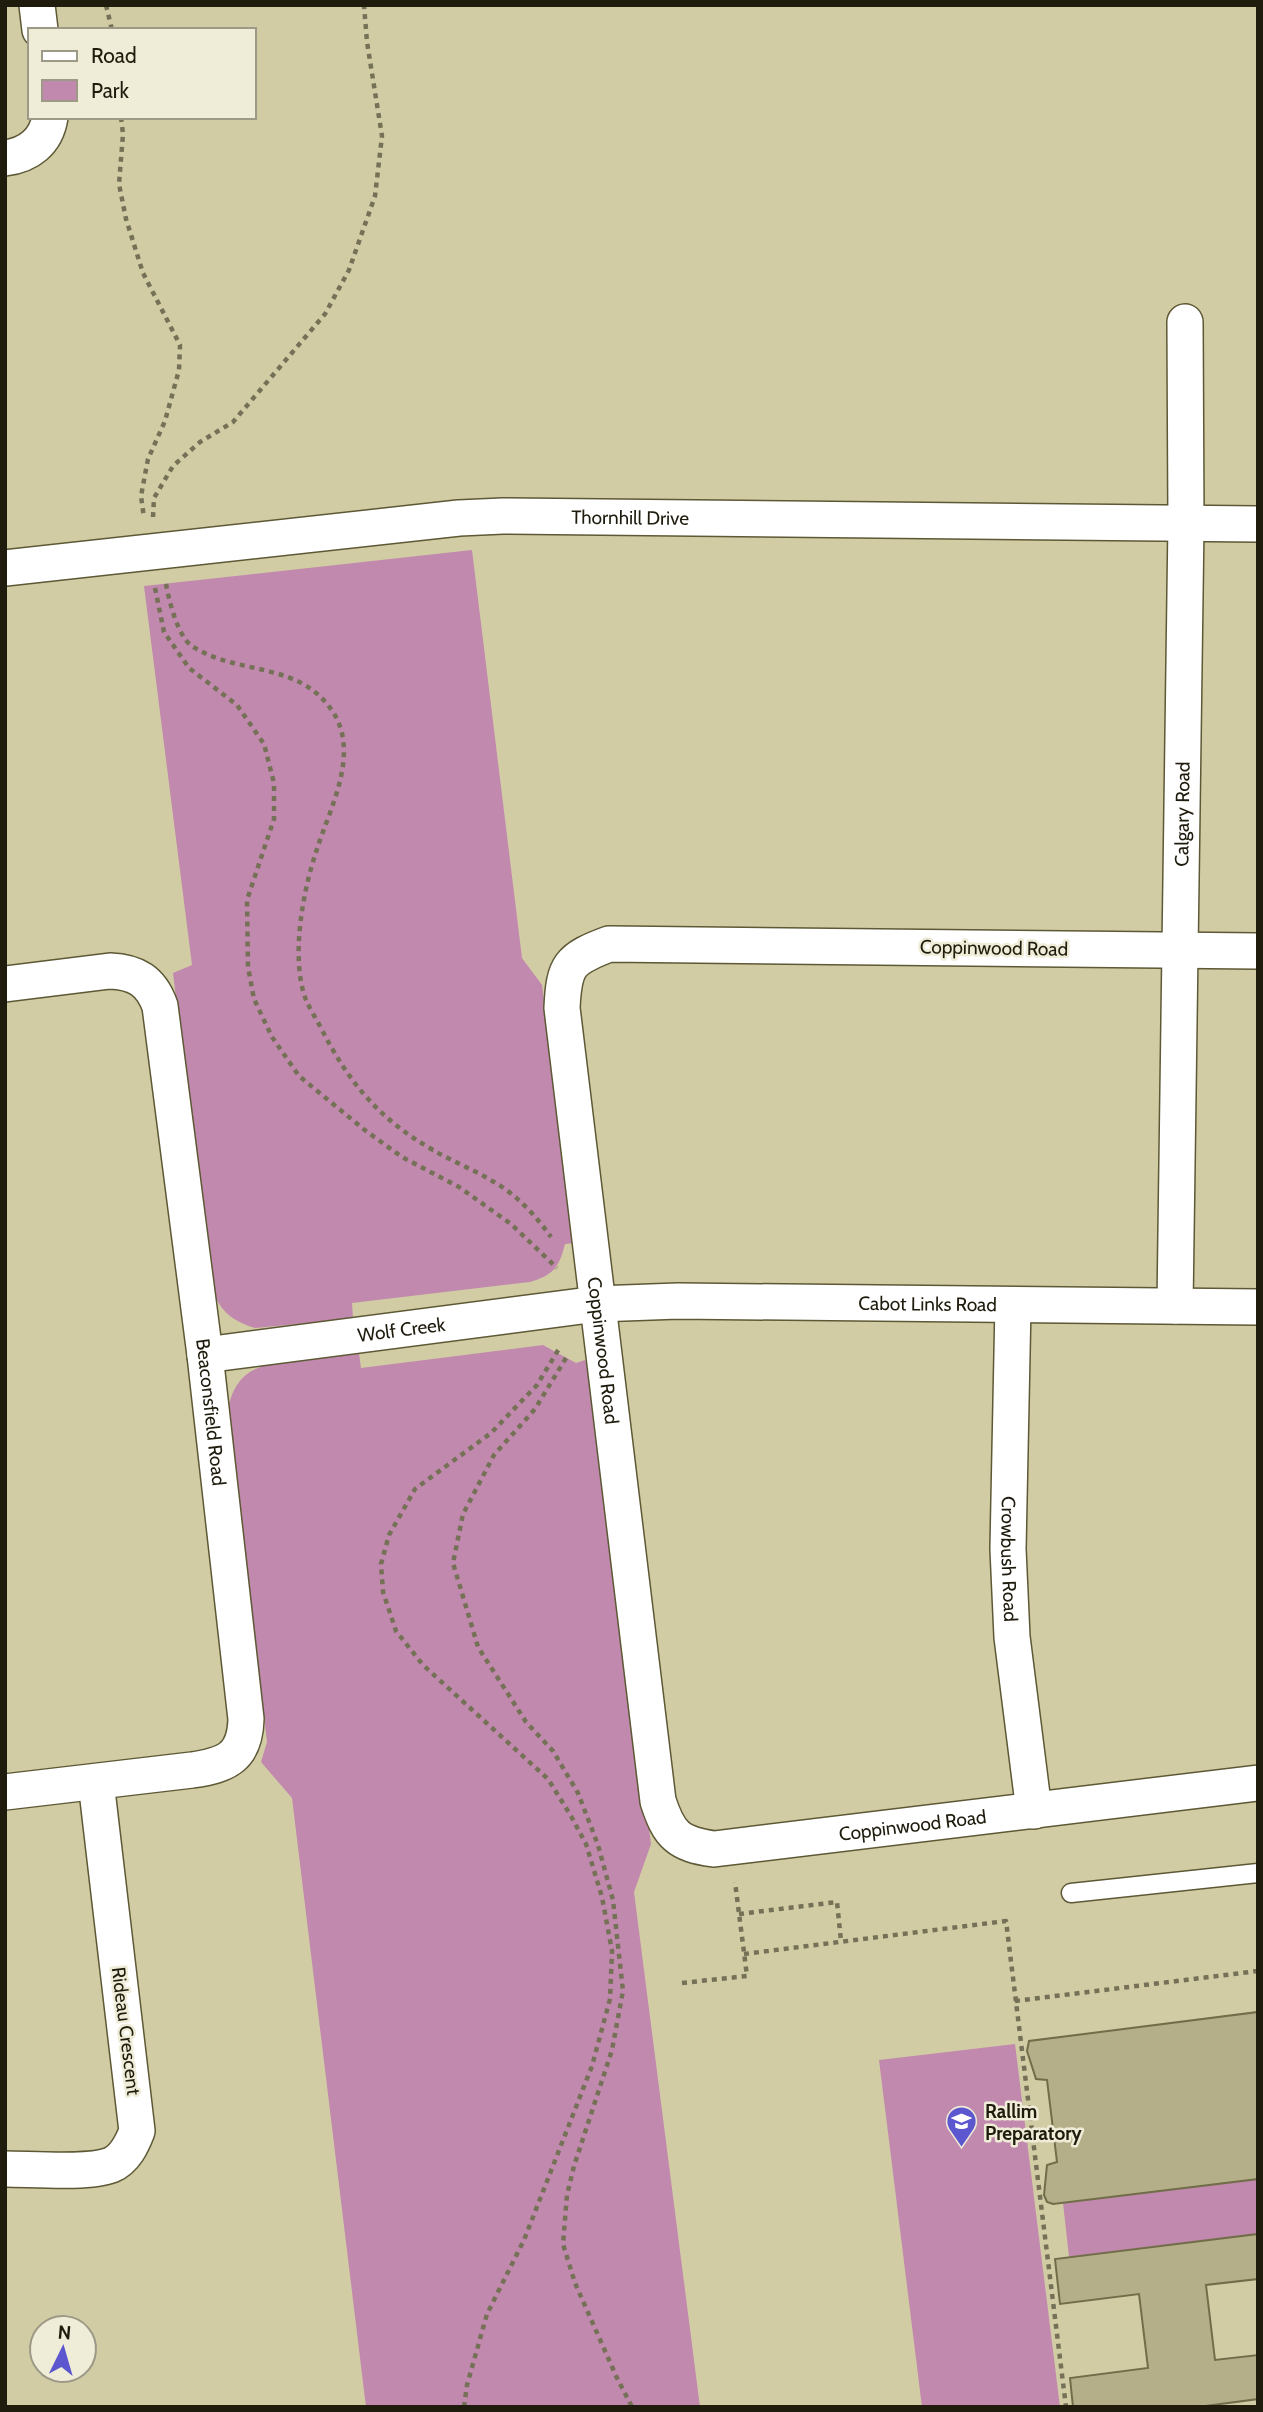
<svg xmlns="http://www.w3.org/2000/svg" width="1263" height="2412" font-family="Cabin,sans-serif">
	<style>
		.green { fill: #c189ad }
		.building { fill: #b4af89; stroke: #726d49; stroke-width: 2 }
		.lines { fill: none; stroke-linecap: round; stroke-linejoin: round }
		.lane-casing { stroke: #5d5835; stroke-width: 21 }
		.street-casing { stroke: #5d5835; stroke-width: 38 }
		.path { stroke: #757157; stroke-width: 4.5; stroke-dasharray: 5 5; stroke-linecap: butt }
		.lane { stroke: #fff; stroke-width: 18 }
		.street { stroke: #fff; stroke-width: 35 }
		.labels { text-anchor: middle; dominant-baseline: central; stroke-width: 5; stroke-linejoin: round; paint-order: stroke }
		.street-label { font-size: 19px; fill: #1f1c0e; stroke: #efecd8 }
		.poi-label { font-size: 19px; font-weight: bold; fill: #1f1c0e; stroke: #efecd8; text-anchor: start }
	</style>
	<rect width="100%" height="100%" fill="#d2cca5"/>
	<g class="green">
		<path d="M472 550 522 958 542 985 575 1243 565 1244C559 1268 553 1275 530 1282L352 1303 353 1319 255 1328C228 1320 215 1306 210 1278L173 973 192 965 144 586Z"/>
		<path d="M543 1345 576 1363 585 1360 591 1372 651 1844 634 1892 700 2407H366L292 1798 261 1762 267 1742 228 1409C237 1365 265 1364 303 1359 322 1357 341 1355 359 1353L361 1368Z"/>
		<path d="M1015 2044 1060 2407H922L879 2060Z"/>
		<path d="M1258 2179V2234L1069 2257 1063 2203Z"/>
	</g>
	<g class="building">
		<path d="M1258 2012V2179L1053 2204 1047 2202 1044 2195 1047 2165 1057 2162 1047 2080 1036 2079 1027 2051 1029 2041Z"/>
		<path d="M1258 2234V2279L1206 2285 1215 2360 1258 2355V2399L1198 2407H1073L1070 2378 1148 2368 1139 2294 1060 2304 1055 2259Z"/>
	</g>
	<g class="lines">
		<defs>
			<path id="lane" d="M1071 1893 1258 1873"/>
			<g id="street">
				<path d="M37 5 40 30"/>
				<path d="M5 158C29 155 46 142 50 117"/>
				<path id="s1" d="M5 568 459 518 503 516 1258 524"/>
				<path id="s2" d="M1258 951 609 944C569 959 564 965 562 1008L658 1801C669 1835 678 1844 714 1849L1258 1783"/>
				<path id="s3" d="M5 984 110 971C136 972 151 981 160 1006L205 1355 246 1719C245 1757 227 1765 192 1770L5 1792"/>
				<path id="s4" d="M1013 1305 1008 1549 1012 1637 1034 1811"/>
				<path id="s5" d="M1175 1306 1186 523 1185 322"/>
				<path id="s6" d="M205 1355 597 1304 678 1301 1258 1307"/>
				<path d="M5 2169C31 2169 88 2174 111 2165 125 2159 132 2144 137 2131L96 1782"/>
			</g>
		</defs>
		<use href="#lane" class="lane-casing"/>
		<use href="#street" class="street-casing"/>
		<g class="path">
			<path d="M106 5 112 30"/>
			<path d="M121 117 123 134 119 184 126 219 143 273 180 345 179 370 165 421 148 459 141 496 144 518"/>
			<path d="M153 517 154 498 173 466 200 442 233 422 325 314 349 270 375 196 382 136 367 42 364 5"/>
			<path d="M166 584C169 601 178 637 192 646 237 676 299 660 333 712 360 754 330 808 317 849 303 890 290 958 306 1000 310 1009 316 1019 321 1028 349 1083 379 1119 433 1150 453 1162 475 1170 494 1182 517 1195 536 1216 551 1237"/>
			<path d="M155 588 164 632 189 668 237 705 264 744 274 783V819L247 900 248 967 254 999 272 1037 299 1076 366 1131 402 1157 459 1187 511 1224 557 1268"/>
			<path d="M566 1358 535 1409 494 1455 463 1514 453 1563 478 1647 526 1722 553 1751 578 1793 598 1845 613 1900 623 1991 612 2050 574 2166 567 2195 563 2244 575 2283 617 2378 632 2407"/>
			<path d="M739 1914 837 1902 841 1941"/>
			<path d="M744 1954 1006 1921 1066 2407"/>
			<path d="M682 1983 747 1976 735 1882"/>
			<path d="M1015 2001 1258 1971"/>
			<path d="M464 2407 467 2385 487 2314 524 2240 592 2066 610 1999 612 1951 602 1897 586 1844 571 1816 548 1779 423 1665 396 1631 383 1592 381 1564 389 1535 415 1489 491 1433 537 1385 560 1347"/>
		</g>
		<use href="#lane" class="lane"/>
		<use href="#street" class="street"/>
	</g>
	<defs>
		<symbol id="school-pin" viewBox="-11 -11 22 30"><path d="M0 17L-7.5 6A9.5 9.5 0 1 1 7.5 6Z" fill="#5d57cf" stroke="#efecd8"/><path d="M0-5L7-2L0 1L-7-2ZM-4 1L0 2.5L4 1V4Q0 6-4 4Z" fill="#fff"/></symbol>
	</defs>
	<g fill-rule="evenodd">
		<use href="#school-pin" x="944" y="2104" width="35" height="47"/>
	</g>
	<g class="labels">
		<g class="street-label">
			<text stroke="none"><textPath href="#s1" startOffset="628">Thornhill Drive</textPath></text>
			<text stroke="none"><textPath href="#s5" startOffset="492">Calgary Road</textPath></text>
			<text transform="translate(994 948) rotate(1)">Coppinwood Road</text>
			<text stroke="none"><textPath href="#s6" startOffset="726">Cabot Links Road</textPath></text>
			<text stroke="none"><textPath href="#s6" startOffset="198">Wolf Creek</textPath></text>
			<text stroke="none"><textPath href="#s2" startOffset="1082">Coppinwood Road</textPath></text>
			<text stroke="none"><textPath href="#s3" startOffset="581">Beaconsfield Road</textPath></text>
			<text stroke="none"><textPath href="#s4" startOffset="254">Crowbush Road</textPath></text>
			<text stroke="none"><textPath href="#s2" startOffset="1816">Coppinwood Road</textPath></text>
			<text transform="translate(126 2031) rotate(83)">Rideau Crescent</text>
		</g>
		<g class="poi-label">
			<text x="985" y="2111">Rallim<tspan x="985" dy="22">Preparatory</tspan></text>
		</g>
	</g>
	<rect width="1263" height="2412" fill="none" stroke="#1f1c0e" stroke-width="14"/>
	<rect x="28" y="28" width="228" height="91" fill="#efecd8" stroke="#9c9987" stroke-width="2"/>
	<rect x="42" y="51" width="35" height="10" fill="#ffffff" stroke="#9c9987" stroke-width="2"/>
	<text x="91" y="63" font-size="21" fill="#1f1c0e">Road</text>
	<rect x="42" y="80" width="35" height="21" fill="#c189ad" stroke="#9c9987" stroke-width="2"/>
	<text x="91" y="98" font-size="21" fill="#1f1c0e">Park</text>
	<g transform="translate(63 2349) rotate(5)"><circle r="33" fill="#efecd8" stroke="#9c9987" stroke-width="2"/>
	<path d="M0-5L12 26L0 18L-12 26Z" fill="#5d57cf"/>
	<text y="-10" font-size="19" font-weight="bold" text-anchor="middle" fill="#1f1c0e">N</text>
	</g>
</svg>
